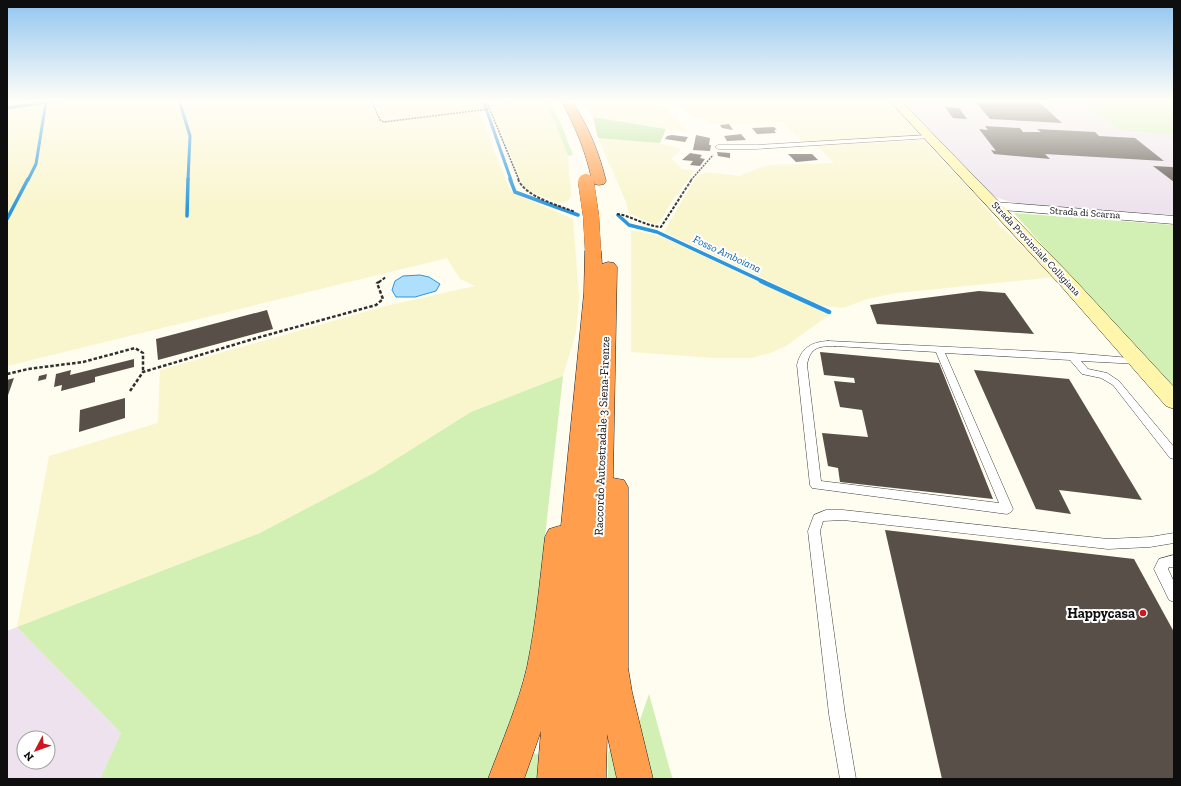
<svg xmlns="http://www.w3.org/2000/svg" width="1181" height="786" font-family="'Zilla Slab',serif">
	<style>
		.industrial { fill: #ede2ee; fill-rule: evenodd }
		.farmland { fill: #f9f5cc }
		.green { fill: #d2efb4 }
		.forest { fill: #b5e192 }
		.water { fill: #aedffd; stroke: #2c96dc }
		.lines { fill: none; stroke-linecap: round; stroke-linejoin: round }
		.stream-far2 { stroke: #2c96dc; stroke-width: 3 }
		.stream-far1 { stroke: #2c96dc; stroke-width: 3.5 }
		.stream { stroke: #2c96dc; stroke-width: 4.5 }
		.building { fill: #584f49 }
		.lane-casing { stroke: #414141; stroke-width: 1 }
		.street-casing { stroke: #414141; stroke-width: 1 }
		.secondary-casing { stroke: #303030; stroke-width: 1 }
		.highway-casing { stroke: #1f1f1f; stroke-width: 1 }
		.path-far2 { stroke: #303030; stroke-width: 1.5; stroke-dasharray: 2 1; stroke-linecap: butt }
		.path-far1 { stroke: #303030; stroke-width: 2; stroke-dasharray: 3 1.5; stroke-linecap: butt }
		.path { stroke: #303030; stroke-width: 2.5; stroke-dasharray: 3.5 2; stroke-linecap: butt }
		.lane { fill: #fff; fill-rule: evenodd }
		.street { fill: #fff; fill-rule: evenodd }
		.secondary { fill: #fff6ab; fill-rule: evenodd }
		.highway { fill: #ff9f4e; fill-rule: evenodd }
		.highway-bridge-casing { stroke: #1f1f1f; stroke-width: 16; stroke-linecap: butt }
		.highway-bridge { stroke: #ff9f4e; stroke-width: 16 }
		.poi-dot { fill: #cf161e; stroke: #fff; stroke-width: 1.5 }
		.labels { text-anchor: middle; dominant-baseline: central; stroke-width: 4; stroke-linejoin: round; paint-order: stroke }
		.far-street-label { font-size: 10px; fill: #0e0e0e; stroke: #fff }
		.far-water-label { font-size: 11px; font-style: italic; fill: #0966af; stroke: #fff }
		.street-label { font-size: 12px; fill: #0e0e0e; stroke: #fff }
		.near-poi-label { font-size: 14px; font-weight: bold; fill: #0e0e0e; stroke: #fff; text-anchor: end }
	</style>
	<rect width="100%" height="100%" fill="#fffcf0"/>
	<g class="industrial">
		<path d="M898 100H1174V215L1026 206 1001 199 991 195Z"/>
		<path d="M17 627 121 733 100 779H7V631ZM24 738H48V762H24Z"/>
	</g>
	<g class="farmland">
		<path d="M7 100H56L7 107Z"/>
		<path d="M71 100H367L378 121 387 123 478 111 511 192 573 219 579 297 576 332 563 376 471 412 374 473 260 533 17 627 49 456 158 423 160 370 386 306 475 286 460 279 447 258 7 366V109Z"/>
		<path d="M373 100H481L484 109 385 121 381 118Z"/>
		<path d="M488 100H542L544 102 555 122 568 156 571 196 568 201 559 203 530 191 523 185Z"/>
		<path d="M579 100H656L689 132 593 117Z"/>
		<path d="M662 100H887L920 136 803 142 782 123 710 124 705 119 693 118 677 104H668Z"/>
		<path d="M598 138 660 143 681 149 672 159 682 169 695 171 674 198 658 224H652L629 213 626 202Z"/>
		<path d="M918 140 925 142 975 195 1000 226 1055 277 896 293 867 299 843 308 820 305 664 232 696 177 706 172 739 176 767 165 834 163 816 145Z"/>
		<path d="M631 230 660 236 829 315 786 346 770 353 751 358H715L631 352Z"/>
	</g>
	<g class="green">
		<path d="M542 100H549L551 103 562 126 573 155 568 156 555 122Z"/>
		<path d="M1080 100H1174V135L1119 130Z"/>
		<path d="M1014 213 1174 225V394Z"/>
		<path d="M563 376 533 643 509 728 488 779H100L121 733 17 627 260 533 374 473 471 412Z"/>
		<path d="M649 694 670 770 673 779H653L639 723Z"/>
		<path d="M611 747 623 779H608V753Z"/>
		<path d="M532 753 543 755 540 779H521Z"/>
	</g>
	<path class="forest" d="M593 117 666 129 660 143 598 138Z"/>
	<path class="water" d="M420 275 429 277 440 284 436 291 415 297H396L392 290 395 281 403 276Z"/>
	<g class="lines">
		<g class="stream-far2">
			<path d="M179 100 190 136 188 180"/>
			<path d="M483 100 511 180"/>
			<path d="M7 108 61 100"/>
			<path d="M28 180 36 164 46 102"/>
		</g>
		<g class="stream-far1">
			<path d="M510 179 515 192 578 215"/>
			<path d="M618 215 629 225 657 232 764 282"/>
			<path d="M187 216 188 179"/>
			<path d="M7 219 28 179"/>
		</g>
		<path class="stream" d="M761 281 829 312"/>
	</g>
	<g class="building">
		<path d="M974 100H1037L1062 123 990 119Z"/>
		<path d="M945 107 959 108 967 119 953 118Z"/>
		<path d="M729 124 733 130 722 128 720 125Z"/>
		<path d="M985 126 1020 128 1023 132H1041L1037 129 1095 132 1099 136 1135 138 1164 161 1045 154 1050 159 994 154 991 150 996 151 979 129 988 130Z"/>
		<path d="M774 127 777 130H774L776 133 757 134 752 128Z"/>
		<path d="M741 134 746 140 727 141 724 136Z"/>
		<path d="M672 135 688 137 685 142 665 139 667 136Z"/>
		<path d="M696 135 710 138 709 145H711L710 151 693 150Z"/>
		<path d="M717 152 730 153V158L718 156Z"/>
		<path d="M690 153 702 155 700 158 705 159 700 166 690 165 693 161 682 160Z"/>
		<path d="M788 154H812L818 160 796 162Z"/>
		<path d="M1153 166 1172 167 1174 168V182Z"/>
		<path d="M979 291 1005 293 1034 334 877 324 870 305Z"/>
		<path d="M267 310 273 329 158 360 156 339Z"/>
		<path d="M820 352 939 363 993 499 840 482 838 468 828 466 822 433 868 437 862 410 840 407 834 381 855 383 854 378 824 375Z"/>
		<path d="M134 359V367L95 377V382L61 391 62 385 54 387 56 374 71 370 70 375Z"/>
		<path d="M974 370 1069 379 1142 500 1059 490 1071 514 1036 509Z"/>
		<path d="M47 374 46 379 38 381 39 376Z"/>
		<path d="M14 378 7 398V380Z"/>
		<path d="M125 398V418L79 432 80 410Z"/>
		<path d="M885 530 1134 559 1174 632V779H942Z"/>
	</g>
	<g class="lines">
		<defs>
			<g id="lane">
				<path d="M929 135 932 137 931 138 756 149H718L715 147 718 145H756Z"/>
				<path d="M828 341 1072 353 1142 359 1144 361 1139 364 1081 361 1088 369 1107 373 1119 381 1174 447V459L1170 458 1113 385 1101 378 1082 374 1070 360 945 353 1013 509 1011 512 1007 514 812 488 810 485 797 365C801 348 811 342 828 341ZM835 346 936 352 999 503 821 481 807 365C810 347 819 346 835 346Z"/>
				<path d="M826 510H843L1108 539 1150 537 1174 533V543L1150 547 1108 549 843 520 823 521 820 531 845 714 856 779H840L829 714 808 531 814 515Z"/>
				<path d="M1174 555V567H1169L1168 569 1174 582V602L1169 600 1154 569 1159 559Z"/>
			</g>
			<path id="street" d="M995 202 1174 216V224L990 209 989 206 990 203Z"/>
			<path id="secondary" d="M889 100H900L1073 278 1174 387V409L1166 406 1061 286Z"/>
			<g id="highway">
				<path d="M561 100H571C588 125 599 152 606 181L604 184 599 185 594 184 592 181C586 151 575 126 561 100Z"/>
				<path d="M593 246 599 247 601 251 602 264 608 262 614 263 617 267 613 478 624 480 628 487V668L632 692 653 779H617L607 734 606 779H537L541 731 524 779H488C502 742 518 705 527 667 536 624 540 580 545 537L549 529 559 526H561L584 293 585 251 587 247Z"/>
			</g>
		</defs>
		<use href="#lane" class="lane-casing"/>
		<use href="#street" class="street-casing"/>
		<use href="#secondary" class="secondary-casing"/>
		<use href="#highway" class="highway-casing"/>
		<g class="path-far2">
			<path d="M371 100 380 120 384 122 489 109"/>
			<path d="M486 100 519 180"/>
			<path d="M691 180 713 155"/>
		</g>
		<g class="path-far1">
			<path d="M518 179C525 197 558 205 575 212"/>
			<path d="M617 214C632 216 645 226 661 227L692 179"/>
			<path d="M379 282 386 277"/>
		</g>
		<g class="path">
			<path d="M7 374 28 369 83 362 135 348 143 353V372"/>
			<path d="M130 391 143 372 260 337 376 305 383 299 377 283 381 281"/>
		</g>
		<use href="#lane" class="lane"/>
		<use href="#street" class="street"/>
		<use href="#secondary" class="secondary"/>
		<use href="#highway" class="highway"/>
		<defs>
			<path id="highway-bridge" d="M586 182 591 216 593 251"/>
		</defs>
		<use href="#highway-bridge" class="highway-bridge-casing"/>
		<use href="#highway-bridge" class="highway-bridge"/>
	</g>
	<linearGradient id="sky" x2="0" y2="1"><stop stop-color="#91c5f0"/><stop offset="0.48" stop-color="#fffef8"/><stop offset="1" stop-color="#fffef8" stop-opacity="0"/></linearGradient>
	<rect width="1181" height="210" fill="url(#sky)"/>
	<circle class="poi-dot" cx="1143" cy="613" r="4"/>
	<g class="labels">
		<g class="far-street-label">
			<text transform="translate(1085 213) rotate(4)">Strada di Scarna</text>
			<text transform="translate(1036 249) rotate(47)">Strada Provinciale Colligiana</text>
		</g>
		<g class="far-water-label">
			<text transform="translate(727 254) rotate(25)">Fosso Amboiana</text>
		</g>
		<g class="street-label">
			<text transform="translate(602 436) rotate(-88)">Raccordo Autostradale 3 Siena-Firenze</text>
		</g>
		<g class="near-poi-label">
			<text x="1135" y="613">Happycasa</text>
		</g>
	</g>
	<rect width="1181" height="786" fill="none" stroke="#0e0e0e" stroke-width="16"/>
	<g transform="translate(36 750) rotate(229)"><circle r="19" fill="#ffffff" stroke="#9f9f9f"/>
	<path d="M0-3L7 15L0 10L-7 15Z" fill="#cf161e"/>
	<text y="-6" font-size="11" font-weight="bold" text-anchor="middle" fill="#0e0e0e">N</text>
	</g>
</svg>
